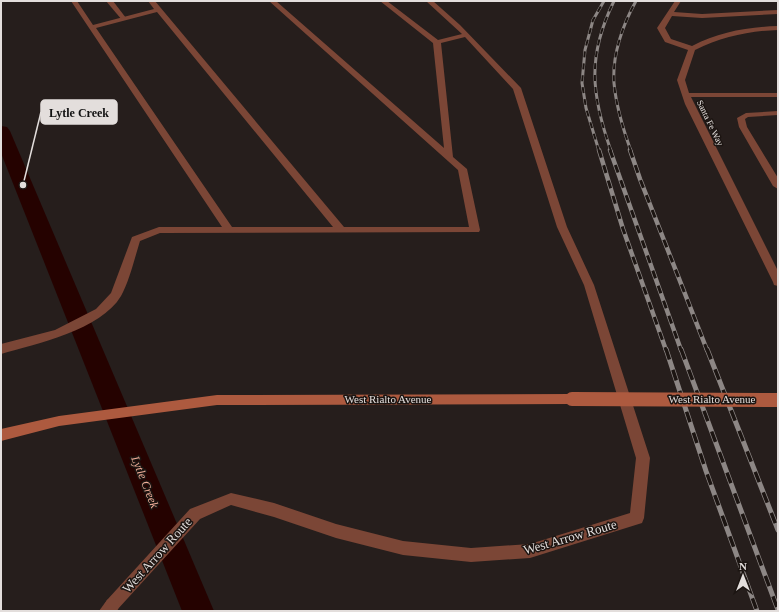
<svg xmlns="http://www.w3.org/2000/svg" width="779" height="612" font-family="Georgia,serif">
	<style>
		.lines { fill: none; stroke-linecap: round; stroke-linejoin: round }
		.canal { fill: #250200; fill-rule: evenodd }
		.service { fill: #7b4636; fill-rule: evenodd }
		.minor { fill: #7b4636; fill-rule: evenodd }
		.secondary { fill: #ad5a3f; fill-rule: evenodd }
		.rail-far2-casing { stroke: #8d8785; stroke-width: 3 }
		.rail-far1-casing { stroke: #8d8785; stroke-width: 4.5 }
		.rail-casing { stroke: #8d8785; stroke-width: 5 }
		.rail-far2 { stroke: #1c1512; stroke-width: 2; stroke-dasharray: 6; stroke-linecap: butt }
		.rail-far1 { stroke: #1c1512; stroke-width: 3; stroke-dasharray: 8; stroke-linecap: butt }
		.rail { stroke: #1c1512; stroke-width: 3.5; stroke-dasharray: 11; stroke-linecap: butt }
		.secondary-bridge { stroke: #ad5a3f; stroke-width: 14 }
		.labels { text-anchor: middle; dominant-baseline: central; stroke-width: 3; stroke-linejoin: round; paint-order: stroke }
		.far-street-label { font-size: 9px; fill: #e3dedc; stroke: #1c1512 }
		.street-label { font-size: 11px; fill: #e3dedc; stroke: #1c1512 }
		.water-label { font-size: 12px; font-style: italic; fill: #f2af9a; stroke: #1c1512 }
		.near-street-label { font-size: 13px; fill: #e3dedc; stroke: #1c1512 }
		.leader { fill: none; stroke: #e3dedc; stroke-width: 1.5 }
		.callout-dot { fill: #e3dedc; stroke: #1c1512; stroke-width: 1.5 }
		.callout { fill: #e3dedc; stroke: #e3dedc; stroke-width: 1.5 }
		.callout-label { font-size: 12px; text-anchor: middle; font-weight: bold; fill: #111 }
	</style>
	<rect width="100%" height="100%" fill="#261e1c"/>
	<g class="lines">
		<path class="canal" d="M1 126 7 127 10 131 214 611H182L1 153Z"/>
		<g class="service">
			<path d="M71 1H77L93 25 154 9 148 1H155L344 227H469L458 170 269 1H276L444 148 433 43 380 1H387L438 40 462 34 426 1H433L460 25 521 88 567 227 594 285 650 458 644 518 642 523 530 558 471 562 403 555 336 538 274 517 231 505 200 519 117 610H107L104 605 107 600 190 509 231 493 274 503 336 524 403 541 471 548 530 544 630 513 636 458 584 285 557 227 513 89 465 37 441 43 453 157 467 169 480 230 479 232 160 233 140 241C135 257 129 282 121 296 101 330 36 344 1 354V344L55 330 96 309 111 293 132 237 159 227H222ZM157 12 333 227H232L96 28Z"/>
			<path d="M675 1H681L674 12 702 14 778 10V14L702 18 672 16 665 28 671 39 692 46C719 32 747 27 778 26V30C748 31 722 37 695 50L685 80 689 93H778V97H691L778 271V286L774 285 773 282 685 104 677 80 688 50 665 42 657 28Z"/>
			<path d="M778 111V115L748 117 745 119 747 127 778 178V189L773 186 739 127 737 118 746 113Z"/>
		</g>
		<g class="minor">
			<path d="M106 1H113L126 18V20H122Z"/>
			<path d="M112 597 117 600 120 605 117 611H99L107 600Z"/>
		</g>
		<path class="secondary" d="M572 394 576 395 578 399 576 403 572 404 217 405 59 426 1 441V429L59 416 217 395Z"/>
		<defs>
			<g id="rail-far2">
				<path d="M599 151 586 108 582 83 585 50 593 20 604 1"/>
				<path d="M611 151C591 94 587 56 614 1"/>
				<path d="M631 151C623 129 616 105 614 83 612 55 623 24 636 1"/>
			</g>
			<g id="rail-far1">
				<path d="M599 150 623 229 666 350"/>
				<path d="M610 150 681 350"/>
				<path d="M630 150 640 179 707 350"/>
			</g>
			<g id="rail">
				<path d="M666 349 706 471 757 611"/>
				<path d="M681 349 778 610"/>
				<path d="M707 349 778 530"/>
			</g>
		</defs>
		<use href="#rail-far2" class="rail-far2-casing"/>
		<use href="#rail-far1" class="rail-far1-casing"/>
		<use href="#rail" class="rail-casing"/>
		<use href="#rail-far2" class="rail-far2"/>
		<use href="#rail-far1" class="rail-far1"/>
		<use href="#rail" class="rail"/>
		<path class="secondary-bridge" d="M572 399 778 400"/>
	</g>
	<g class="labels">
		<g class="far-street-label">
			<text transform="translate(710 123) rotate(64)">Santa Fe Way</text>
		</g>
		<g class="street-label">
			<text x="388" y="399">West Rialto Avenue</text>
			<text x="712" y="399">West Rialto Avenue</text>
		</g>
		<g class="water-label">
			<text transform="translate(145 482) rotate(68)">Lytle Creek</text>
		</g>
		<g class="near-street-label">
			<text transform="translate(570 537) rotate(-16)">West Arrow Route</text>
			<text transform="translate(157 555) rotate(-48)">West Arrow Route</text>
		</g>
	</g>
	<path class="leader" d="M23 185L41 112"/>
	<circle class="callout-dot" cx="23" cy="185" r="4"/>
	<rect class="callout" x="41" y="100" width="76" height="24" rx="4"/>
	<g class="callout-label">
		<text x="79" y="117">Lytle Creek</text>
	</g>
	<rect width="779" height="612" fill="none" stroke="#e3dedc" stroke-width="4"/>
	<g transform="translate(743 576)" stroke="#1c1512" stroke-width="3" paint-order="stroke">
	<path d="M0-3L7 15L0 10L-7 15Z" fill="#e3dedc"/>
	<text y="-6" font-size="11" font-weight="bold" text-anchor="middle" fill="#e3dedc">N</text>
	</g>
</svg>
